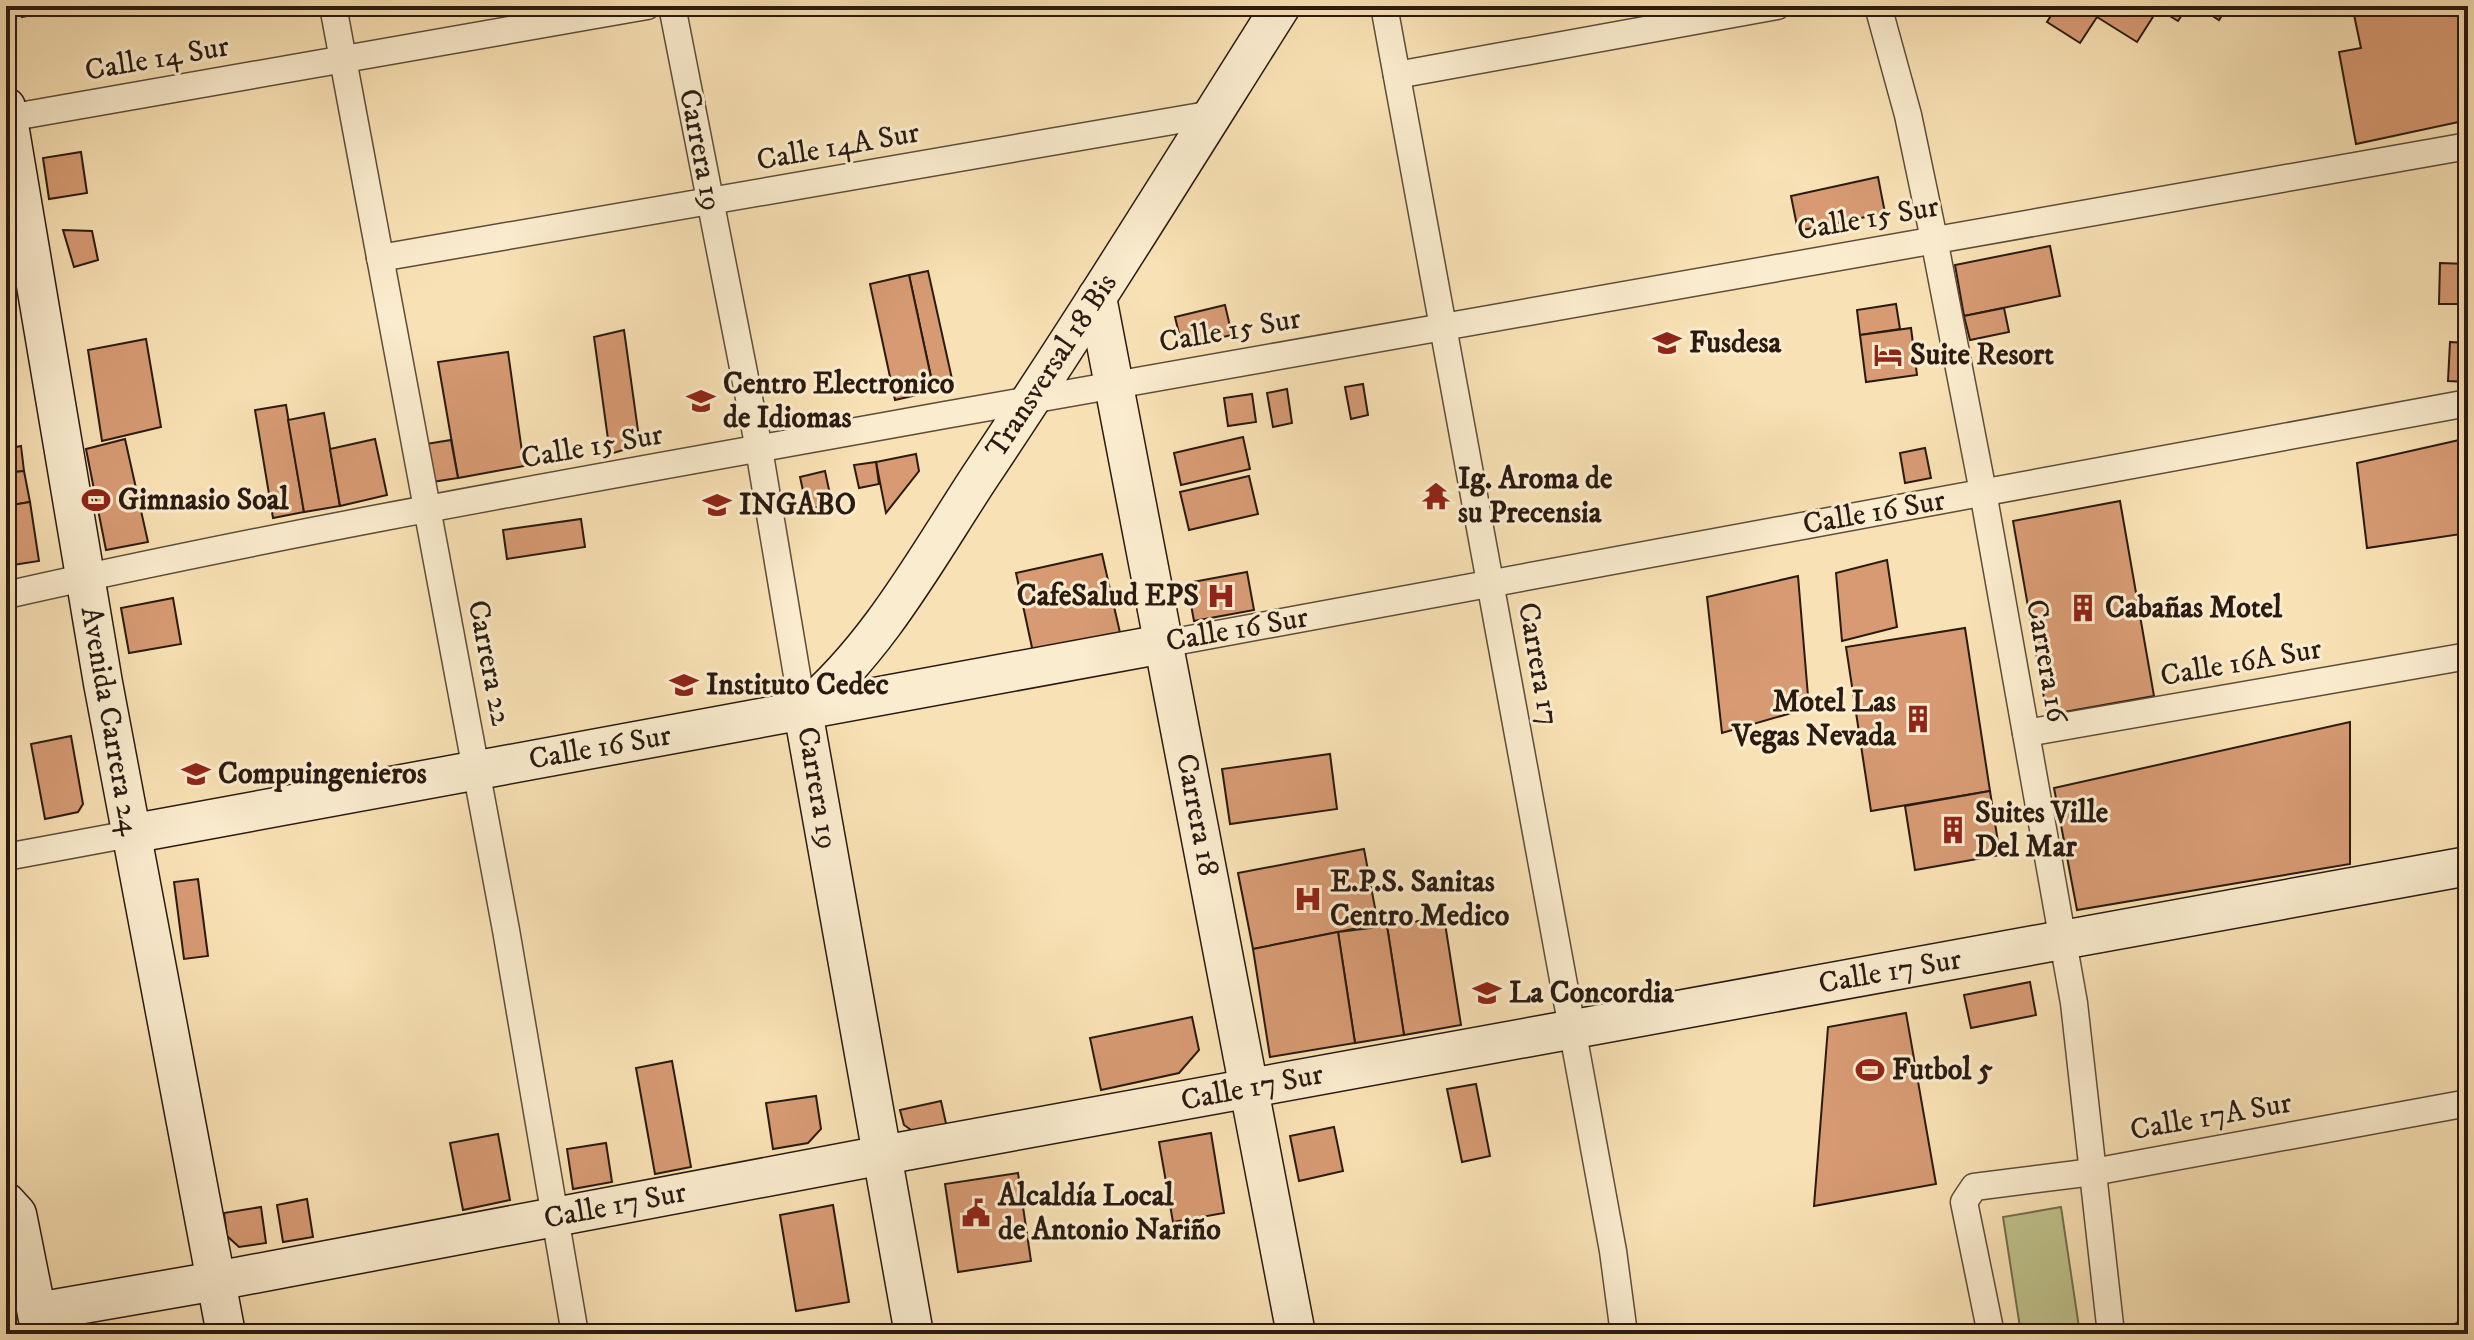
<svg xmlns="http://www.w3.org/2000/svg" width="2474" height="1340" font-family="'IM FELL DW Pica',serif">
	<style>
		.green { fill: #bec28c; stroke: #746e4f; stroke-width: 2 }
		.building { fill: #d79a73; stroke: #2a1a12; stroke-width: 2 }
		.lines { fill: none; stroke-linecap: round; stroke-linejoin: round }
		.street-casing { stroke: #5e4c3a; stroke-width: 29 }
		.secondary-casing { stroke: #2a1a12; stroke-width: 41 }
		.street { stroke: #faecce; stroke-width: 26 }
		.secondary { stroke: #faecce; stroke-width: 38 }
		.labels { text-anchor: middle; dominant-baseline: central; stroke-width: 6; stroke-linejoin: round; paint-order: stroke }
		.street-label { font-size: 30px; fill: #2a1a12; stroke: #faecce }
		.poi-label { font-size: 30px; font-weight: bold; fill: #2a1a12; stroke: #faecce; text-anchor: start }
	</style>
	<rect width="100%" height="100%" fill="#f8e1b4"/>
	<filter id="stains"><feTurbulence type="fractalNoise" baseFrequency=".0025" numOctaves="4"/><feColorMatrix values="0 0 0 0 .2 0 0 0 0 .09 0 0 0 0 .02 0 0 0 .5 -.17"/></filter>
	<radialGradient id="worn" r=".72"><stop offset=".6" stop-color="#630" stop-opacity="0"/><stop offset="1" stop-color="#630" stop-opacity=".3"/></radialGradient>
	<path class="green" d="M2061 1207 2080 1334H2021L2003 1217Z"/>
	<g class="building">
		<path d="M20 6H72L22 17Z"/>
		<path d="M2057 6H2188L2178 21 2158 9 2137 42 2097 17 2080 43 2047 22Z"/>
		<path d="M2197 6H2228L2219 20Z"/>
		<path d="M2384 6H2468V120L2356 144 2339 52 2361 48 2353 10Z"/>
		<path d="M81 152 87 193 49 199 43 158Z"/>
		<path d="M1878 177 1885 213 1798 231 1791 196Z"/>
		<path d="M63 230 92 231 98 260 74 267Z"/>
		<path d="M2050 246 2060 296 1964 316 1955 265Z"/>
		<path d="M2440 263 2468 264V304H2439Z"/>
		<path d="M928 271 954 388 934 391 909 275Z"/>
		<path d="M909 275 934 391 895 400 870 284Z"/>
		<path d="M1896 304 1900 329 1860 335 1857 310Z"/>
		<path d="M1225 305 1232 335 1182 346 1175 317Z"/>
		<path d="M2004 308 2009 332 1970 340 1964 316Z"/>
		<path d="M1911 328 1917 375 1866 382 1860 335Z"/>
		<path d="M624 330 640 445 610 454 594 337Z"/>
		<path d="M146 339 161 427 102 441 88 350Z"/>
		<path d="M2450 342 2468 343V382L2448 381Z"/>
		<path d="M508 352 524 466 458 478 438 362Z"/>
		<path d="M1363 384 1368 415 1351 419 1345 387Z"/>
		<path d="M1287 389 1292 423 1273 427 1267 393Z"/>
		<path d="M1252 394 1256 422 1228 426 1224 398Z"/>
		<path d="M286 405 304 512 273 518 255 410Z"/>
		<path d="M324 413 340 506 304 512 288 420Z"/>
		<path d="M1243 437 1250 469 1181 485 1174 453Z"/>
		<path d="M2468 438V533L2367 548 2357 463Z"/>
		<path d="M125 439 148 542 106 550 86 449Z"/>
		<path d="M375 439 387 495 340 506 330 449Z"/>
		<path d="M451 440 458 478 432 482 426 444Z"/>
		<path d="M21 446 24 471 6 473V449Z"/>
		<path d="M1925 448 1931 478 1905 483 1900 453Z"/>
		<path d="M916 454 919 471 886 513 876 462Z"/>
		<path d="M876 462 879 484 859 488 854 465Z"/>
		<path d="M24 471 30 502 6 506V473Z"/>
		<path d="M825 471 832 504 807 509 800 477Z"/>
		<path d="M1249 476 1258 514 1189 530 1180 492Z"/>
		<path d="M2120 501 2154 696 2047 715 2013 521Z"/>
		<path d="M30 502 39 561 6 566V506Z"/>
		<path d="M581 519 585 547 507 559 503 530Z"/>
		<path d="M1102 554 1121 637 1034 657 1016 573Z"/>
		<path d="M1887 560 1897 627 1842 641 1836 573Z"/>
		<path d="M1247 572 1254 610 1194 621 1187 583Z"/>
		<path d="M1798 576 1809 708 1722 733 1707 597Z"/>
		<path d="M173 598 181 644 129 653 121 608Z"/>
		<path d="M1965 628 1990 791 1871 811 1846 647Z"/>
		<path d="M2350 722V864L2077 910 2054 788Z"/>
		<path d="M71 736 83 804 78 812 45 819 31 744Z"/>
		<path d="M1330 754 1337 809 1230 824 1222 769Z"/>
		<path d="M1990 791 2000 855 1915 870 1905 806Z"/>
		<path d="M1364 849 1378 924 1253 949 1238 873Z"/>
		<path d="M198 879 208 956 184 959 174 882Z"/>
		<path d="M1444 917 1461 1025 1404 1035 1387 926Z"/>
		<path d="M1387 926 1404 1035 1355 1043 1338 932Z"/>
		<path d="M1338 932 1355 1043 1270 1057 1253 949Z"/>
		<path d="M2030 982 2036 1015 1971 1028 1964 995Z"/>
		<path d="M1906 1013 1936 1184 1814 1206 1828 1027Z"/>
		<path d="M1192 1017 1199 1050 1179 1073 1101 1090 1090 1038Z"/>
		<path d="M672 1061 691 1167 655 1174 636 1068Z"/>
		<path d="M1476 1084 1490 1156 1462 1162 1447 1089Z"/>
		<path d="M816 1096 821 1129 808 1143 773 1149 766 1103Z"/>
		<path d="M941 1101 947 1128 917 1134 904 1125 900 1110Z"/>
		<path d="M1334 1127 1343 1171 1299 1181 1290 1136Z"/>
		<path d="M1211 1133 1224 1213 1173 1222 1159 1142Z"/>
		<path d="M498 1134 510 1200 463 1210 450 1143Z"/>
		<path d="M606 1143 612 1182 573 1189 567 1149Z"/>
		<path d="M1018 1173 1031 1261 958 1272 945 1184Z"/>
		<path d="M307 1199 313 1237 283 1242 277 1205Z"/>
		<path d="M833 1205 849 1302 796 1311 780 1215Z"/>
		<path d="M261 1207 266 1243 239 1247 227 1236 224 1213Z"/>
		<path d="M178 1325 180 1334H144Z"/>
	</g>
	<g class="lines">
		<defs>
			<g id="street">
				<path d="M333 6 506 930 575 1334"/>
				<path d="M672 6 759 449 803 711"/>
				<path d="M1384 6 1613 1251 1624 1334"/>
				<path d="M1878 6 1908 115 1934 239 1983 492 2074 1003 2111 1334"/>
				<path d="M1397 75 1777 6"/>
				<path d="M8 118 647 6"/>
				<path d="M380 258 1213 114"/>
				<path d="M6 595C317 525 631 472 945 415 1452 323 1960 235 2468 146"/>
				<path d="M1163 644 2468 403"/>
				<path d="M2026 733 2468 656"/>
				<path d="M6 857 130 834"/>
				<path d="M1991 1334 1964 1202 1974 1187 2093 1172 2468 1103"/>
				<path d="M2464 1334 2468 1333"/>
			</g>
			<g id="secondary">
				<path d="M6 107 103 683 226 1334"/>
				<path d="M1097 297 1296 1334"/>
				<path d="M130 834 1163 644"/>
				<path d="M6 1202 17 1214 41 1334"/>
				<path d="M37 1312 216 1281 883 1155 2468 866"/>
				<path d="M914 1334 803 711C879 647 927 557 981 475 1084 321 1182 163 1281 6"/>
			</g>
		</defs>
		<use href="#street" class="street-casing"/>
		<use href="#secondary" class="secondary-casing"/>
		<use href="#street" class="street"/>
		<use href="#secondary" class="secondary"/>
	</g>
	<defs>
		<symbol id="university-bare" viewBox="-9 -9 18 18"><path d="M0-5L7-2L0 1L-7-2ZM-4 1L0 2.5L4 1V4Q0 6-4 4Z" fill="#8f2418" stroke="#faecce" stroke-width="2.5" paint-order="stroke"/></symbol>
		<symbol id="hotel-bare" viewBox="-9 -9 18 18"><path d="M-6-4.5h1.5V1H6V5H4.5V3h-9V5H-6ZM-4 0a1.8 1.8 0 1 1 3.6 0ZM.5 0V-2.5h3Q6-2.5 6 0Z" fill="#8f2418" stroke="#faecce" stroke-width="2.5" paint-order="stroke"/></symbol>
		<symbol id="temple-bare" viewBox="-9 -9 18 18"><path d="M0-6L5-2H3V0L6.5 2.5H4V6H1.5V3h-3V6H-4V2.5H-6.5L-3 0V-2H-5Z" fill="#8f2418" stroke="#faecce" stroke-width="2.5" paint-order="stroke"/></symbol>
		<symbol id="stadium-bare" viewBox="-9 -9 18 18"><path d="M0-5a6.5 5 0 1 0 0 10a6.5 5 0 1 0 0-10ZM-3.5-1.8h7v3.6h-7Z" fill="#8f2418" stroke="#faecce" stroke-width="2.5" paint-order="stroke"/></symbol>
		<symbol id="hospital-bare" viewBox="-9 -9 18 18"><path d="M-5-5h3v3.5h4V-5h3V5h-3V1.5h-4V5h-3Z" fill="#8f2418" stroke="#faecce" stroke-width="2.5" paint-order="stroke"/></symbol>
		<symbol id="building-bare" viewBox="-9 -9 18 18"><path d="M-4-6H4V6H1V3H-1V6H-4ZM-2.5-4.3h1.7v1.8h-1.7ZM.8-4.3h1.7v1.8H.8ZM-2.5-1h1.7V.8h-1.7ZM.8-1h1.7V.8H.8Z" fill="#8f2418" stroke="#faecce" stroke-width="2.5" paint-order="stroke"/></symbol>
		<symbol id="civic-bare" viewBox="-9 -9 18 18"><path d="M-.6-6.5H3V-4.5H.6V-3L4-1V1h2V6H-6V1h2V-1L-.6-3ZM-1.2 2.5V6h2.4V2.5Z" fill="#8f2418" stroke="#faecce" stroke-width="2.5" paint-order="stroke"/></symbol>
	</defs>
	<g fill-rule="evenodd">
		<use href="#university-bare" x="1647" y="323" width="40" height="40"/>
		<use href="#hotel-bare" x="1868" y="335" width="40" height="40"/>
		<use href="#university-bare" x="681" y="381" width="40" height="40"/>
		<use href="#temple-bare" x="1416" y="476" width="40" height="40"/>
		<use href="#stadium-bare" x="76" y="480" width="40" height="40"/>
		<use href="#university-bare" x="697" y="485" width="40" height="40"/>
		<use href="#hospital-bare" x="1201" y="576" width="40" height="40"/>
		<use href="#building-bare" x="2063" y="588" width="40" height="40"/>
		<use href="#university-bare" x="664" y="665" width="40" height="40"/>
		<use href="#building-bare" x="1898" y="699" width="40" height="40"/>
		<use href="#university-bare" x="176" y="754" width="40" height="40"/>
		<use href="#building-bare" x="1933" y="810" width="40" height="40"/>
		<use href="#hospital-bare" x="1288" y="879" width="40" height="40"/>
		<use href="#university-bare" x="1467" y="973" width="40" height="40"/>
		<use href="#stadium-bare" x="1850" y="1050" width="40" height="40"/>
		<use href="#civic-bare" x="956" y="1193" width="40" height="40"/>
	</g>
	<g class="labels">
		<g class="street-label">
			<text transform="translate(157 59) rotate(-10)">Calle 14 Sur</text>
			<text transform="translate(838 147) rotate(-10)">Calle 14A Sur</text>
			<text transform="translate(700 150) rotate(79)">Carrera 19</text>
			<text transform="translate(1868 219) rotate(-10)">Calle 15 Sur</text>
			<text transform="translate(1230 331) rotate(-10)">Calle 15 Sur</text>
			<text transform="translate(1052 366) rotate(-57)">Transversal 18 Bis</text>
			<text transform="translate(592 447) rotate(-10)">Calle 15 Sur</text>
			<text transform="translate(1874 513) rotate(-10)">Calle 16 Sur</text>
			<text transform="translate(1237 630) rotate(-10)">Calle 16 Sur</text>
			<text transform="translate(2046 661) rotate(80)">Carrera 16</text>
			<text transform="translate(489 663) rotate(79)">Carrera 22</text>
			<text transform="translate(2241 663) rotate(-10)">Calle 16A Sur</text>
			<text transform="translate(1538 664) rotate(80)">Carrera 17</text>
			<text transform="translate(110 721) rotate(80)">Avenida Carrera 24</text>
			<text transform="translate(600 748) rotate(-10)">Calle 16 Sur</text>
			<text transform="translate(817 788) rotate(80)">Carrera 19</text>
			<text transform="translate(1197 815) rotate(79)">Carrera 18</text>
			<text transform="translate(1890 972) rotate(-10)">Calle 17 Sur</text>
			<text transform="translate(1252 1088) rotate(-11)">Calle 17 Sur</text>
			<text transform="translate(2211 1117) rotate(-10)">Calle 17A Sur</text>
			<text transform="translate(615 1206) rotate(-11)">Calle 17 Sur</text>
		</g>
		<g class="poi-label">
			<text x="1689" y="343">Fusdesa</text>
			<text x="1910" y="355">Suite Resort</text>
			<text x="723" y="384">Centro Electronico<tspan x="723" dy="34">de Idiomas</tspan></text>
			<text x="1458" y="479">Ig. Aroma de<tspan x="1458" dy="34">su Precensia</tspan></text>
			<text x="118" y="500">Gimnasio Soal</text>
			<text x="739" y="505">INGABO</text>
			<text x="1199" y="596" text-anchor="end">CafeSalud EPS</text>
			<text x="2105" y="608">Cabañas Motel</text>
			<text x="706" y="685">Instituto Cedec</text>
			<text x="1896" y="702" text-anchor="end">Motel Las<tspan x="1896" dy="34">Vegas Nevada</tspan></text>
			<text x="218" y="774">Compuingenieros</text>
			<text x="1975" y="813">Suites Ville<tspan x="1975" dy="34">Del Mar</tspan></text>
			<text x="1330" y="882">E.P.S. Sanitas<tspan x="1330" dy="34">Centro Medico</tspan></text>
			<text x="1509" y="993">La Concordia</text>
			<text x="1892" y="1070">Futbol 5</text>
			<text x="998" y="1196">Alcaldía Local<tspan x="998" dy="34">de Antonio Nariño</tspan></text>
		</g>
	</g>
	<rect width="2474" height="1340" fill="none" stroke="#f8e1b4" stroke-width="32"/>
	<rect x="8" y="8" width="2458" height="1324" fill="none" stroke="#2a1a12" stroke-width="4"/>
	<rect x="16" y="16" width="2442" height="1308" fill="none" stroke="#2a1a12" stroke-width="2"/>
	<rect width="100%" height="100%" filter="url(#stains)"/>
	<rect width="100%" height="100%" fill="url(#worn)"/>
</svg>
